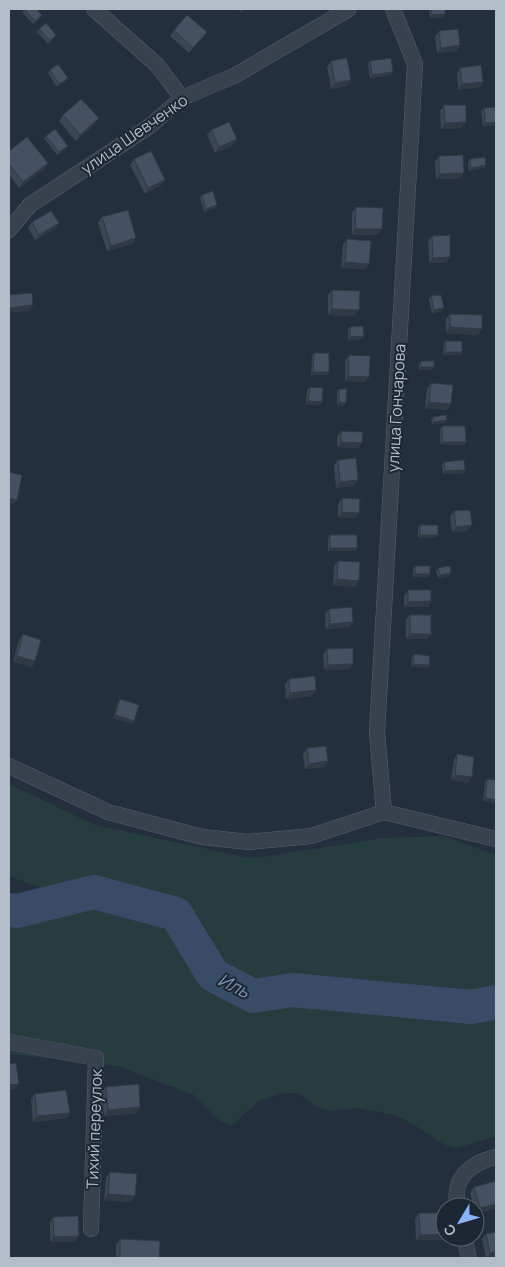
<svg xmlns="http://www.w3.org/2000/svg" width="505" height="1267" font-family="Manrope,sans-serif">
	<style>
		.green { fill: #263c3f }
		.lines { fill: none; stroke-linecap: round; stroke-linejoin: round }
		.river { stroke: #394c67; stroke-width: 34 }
		.minor-casing { stroke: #565f6c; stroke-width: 16 }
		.minor { stroke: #38414e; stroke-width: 15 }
		.wall { fill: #3b4654 }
		.shaded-wall { fill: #303945 }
		.building { fill: #455162; stroke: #303945 }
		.labels { text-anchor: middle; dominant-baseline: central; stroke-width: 4; stroke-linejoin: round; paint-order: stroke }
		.street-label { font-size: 16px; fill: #b4bcc9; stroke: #1d2633 }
		.water-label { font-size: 18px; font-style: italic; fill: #7c92b1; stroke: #1d2633 }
	</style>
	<rect width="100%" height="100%" fill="#242f3e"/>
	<path class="green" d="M9 784 95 825 245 857 257 858 382 838 443 836 496 855V1136L457 1148 445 1145 413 1124 392 1114 356 1108 330 1111 317 1107 298 1093H284L259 1101 232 1125 220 1121 194 1095 117 1066 9 1054V915L39 919 51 892 9 876Z"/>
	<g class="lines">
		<path class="river" d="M9 910 17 911 94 892 176 914 213 975 253 996 293 990 471 1007 496 1002"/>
		<defs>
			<g id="minor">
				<path d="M94 9 157 65 182 98"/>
				<path d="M9 230 30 205 150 126 182 98 234 76 349 9"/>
				<path d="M9 766 108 812 202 837 249 842 311 836 384 812 496 839"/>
				<path d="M384 812 377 732 415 64 393 9"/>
				<path d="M9 1042 96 1058 91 1229"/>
				<path d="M458 1207C451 1179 470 1163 496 1157"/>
				<path d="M464 1237 469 1258"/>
			</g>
		</defs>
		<use href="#minor" class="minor-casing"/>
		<use href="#minor" class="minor"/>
	</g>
	<g class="wall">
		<path d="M25 9 42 15 40 18 33 24 22 12Z"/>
		<path d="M238 9H244L241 12Z"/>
		<path d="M429 9H445L443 17 430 18Z"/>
		<path d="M39 29 54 38 48 44 37 32Z"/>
		<path d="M174 30 207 32 189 53 170 36Z"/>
		<path d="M439 31 460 45 456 51 437 53 435 37Z"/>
		<path d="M331 61 351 80 347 86 331 89 327 67Z"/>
		<path d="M370 61 391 75 370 78 368 64Z"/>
		<path d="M460 68 480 87 458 90 457 74Z"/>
		<path d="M50 70 66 81 57 87 48 73Z"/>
		<path d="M444 105 462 128 441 129 440 111Z"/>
		<path d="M496 107V125L483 126 481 111 484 108Z"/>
		<path d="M63 115 95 124 76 141 59 121Z"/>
		<path d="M211 130 237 139 233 145 215 153 207 135Z"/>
		<path d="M46 136 66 148 57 155 44 138Z"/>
		<path d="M9 151 44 169 19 188 9 175Z"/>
		<path d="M439 156 461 178 436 179 435 162Z"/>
		<path d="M134 159 165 180 161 185 145 194 130 165Z"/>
		<path d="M470 159 486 165 484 168 469 171 468 162Z"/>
		<path d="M202 195 215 208 204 212 200 198Z"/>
		<path d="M356 207 378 235H352V213Z"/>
		<path d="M102 217 132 244 107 251 98 223Z"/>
		<path d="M32 222 55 229 35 240 28 228Z"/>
		<path d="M432 236 450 257 446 262 429 263 428 242Z"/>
		<path d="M347 239 369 264 365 269 341 268 343 244Z"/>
		<path d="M332 290 355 316 328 315V295Z"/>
		<path d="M431 296 442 311 432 313 429 299Z"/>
		<path d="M450 314 478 335 446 333V319Z"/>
		<path d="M350 327 364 336 362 339 348 340V329Z"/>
		<path d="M446 341 462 352 460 355H443L444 343Z"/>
		<path d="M314 353 329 372 327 375H311L312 356Z"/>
		<path d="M349 355 365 382 345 381V361Z"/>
		<path d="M421 361 432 370H419V364Z"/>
		<path d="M431 383 448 410 425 408 427 389Z"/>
		<path d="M310 387 320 405 306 404 307 390Z"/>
		<path d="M339 389 344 406 337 405V392Z"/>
		<path d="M433 417 447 420 445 423 432 424 431 420Z"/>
		<path d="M442 426 466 442 463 445 440 444V429Z"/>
		<path d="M341 431 358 448 337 447V437Z"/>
		<path d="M338 460 354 486 336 488 334 465Z"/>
		<path d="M444 462 465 470 463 473 443 474 442 465Z"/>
		<path d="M342 498 355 518 338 517V504Z"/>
		<path d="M454 511 468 531 452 532 450 517Z"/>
		<path d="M420 525 436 537 418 538V528Z"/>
		<path d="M330 535 355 551H328V538Z"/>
		<path d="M338 561 355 587 333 585 334 566Z"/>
		<path d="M415 566 428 577H413V569Z"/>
		<path d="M438 568 451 573 449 576 438 578 436 571Z"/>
		<path d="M408 590 431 601 428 607H404V596Z"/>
		<path d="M329 609 349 627 326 629 325 615Z"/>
		<path d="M410 615 427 639H406V620Z"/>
		<path d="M23 634 35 661 32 667 13 662 19 640Z"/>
		<path d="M327 649 350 669 324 670 323 654Z"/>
		<path d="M414 654 429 665 427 668 411 666 412 657Z"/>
		<path d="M289 679 312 696 286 699 285 684Z"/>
		<path d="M120 699 132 724 113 718 118 702Z"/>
		<path d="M307 748 324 767 305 769 303 754Z"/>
		<path d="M457 754 468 783 451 780 454 760Z"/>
		<path d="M487 779 496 803 483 801 485 782Z"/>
		<path d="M106 1087 140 1107 137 1113 104 1116 102 1092Z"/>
		<path d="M35 1094 70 1113 66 1118 33 1122 31 1099Z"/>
		<path d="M110 1172 131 1202 104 1200 106 1178Z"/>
		<path d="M474 1187 496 1208 476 1214 475 1207H474L470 1193Z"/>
		<path d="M419 1213H445V1237L443 1240H416L415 1219Z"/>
		<path d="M53 1217 79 1236 75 1242H50V1222Z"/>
		<path d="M496 1232V1256L486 1258 482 1239 486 1234Z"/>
		<path d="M120 1239 159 1258H116V1245Z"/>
	</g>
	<g class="shaded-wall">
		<path d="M445 14 443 17 430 18 432 15Z"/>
		<path d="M207 32 203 38 189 53 193 48Z"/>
		<path d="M460 45 456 51 437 53 441 48Z"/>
		<path d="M393 72 391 75 370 78 372 75Z"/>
		<path d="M68 78 66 81 57 87 59 84Z"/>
		<path d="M351 80 347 86 331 89 335 83Z"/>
		<path d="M483 82 480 87 458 90 462 84Z"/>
		<path d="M99 118 95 124 76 141 80 135Z"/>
		<path d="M466 122 462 128 441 129 445 123Z"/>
		<path d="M496 122V125L483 126 485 123Z"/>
		<path d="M237 139 233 145 215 153 219 147Z"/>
		<path d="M48 163 44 169 19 188 23 182Z"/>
		<path d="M486 165 484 168 469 171 471 168Z"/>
		<path d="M464 173 461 178 436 179 439 174Z"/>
		<path d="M165 180 161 185 145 194 148 188Z"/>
		<path d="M217 205 215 208 204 212 206 209Z"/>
		<path d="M59 223 55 229 35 240 39 235Z"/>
		<path d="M355 229H382L378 235H352Z"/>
		<path d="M136 238 132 244 107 251 111 246Z"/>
		<path d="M450 257 446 262 429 263 433 258Z"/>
		<path d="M345 262 369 264 365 269 341 268Z"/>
		<path d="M33 305 29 311 9 313V308Z"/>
		<path d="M444 308 442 311 432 313 434 310Z"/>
		<path d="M332 309 359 310 355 316 328 315Z"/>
		<path d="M450 327 482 329 478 335 446 333Z"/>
		<path d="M364 336 362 339 348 340 350 337Z"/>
		<path d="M445 352H462L460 355H443Z"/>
		<path d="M421 367H434L432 370H419Z"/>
		<path d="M313 372H329L327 375H311Z"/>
		<path d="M348 376 369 377 365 382 345 381Z"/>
		<path d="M308 401 322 402 320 405 306 404Z"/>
		<path d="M339 402 346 403 344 406 337 405Z"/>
		<path d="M429 402 451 404 448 410 425 408Z"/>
		<path d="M447 420 445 423 432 424 434 422Z"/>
		<path d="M341 442 362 443 358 448 337 447Z"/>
		<path d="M442 442H466L463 445 440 444Z"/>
		<path d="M465 470 463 473 443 474 445 471Z"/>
		<path d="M358 480 354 486 336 488 340 482Z"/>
		<path d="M9 498 17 500 13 505 9 504Z"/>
		<path d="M342 512 359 513 355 518 338 517Z"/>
		<path d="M472 525 468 531 452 532 456 527Z"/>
		<path d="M420 535H438L436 537 418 538Z"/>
		<path d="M330 548H357L355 551H328Z"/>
		<path d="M451 573 449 576 438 578 440 575Z"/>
		<path d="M415 574H430L428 577H413Z"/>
		<path d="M337 579 359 581 355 587 333 585Z"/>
		<path d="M431 601 428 607H404L408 602Z"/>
		<path d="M353 622 349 627 326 629 330 624Z"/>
		<path d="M410 634H431L427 639H406Z"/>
		<path d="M17 656 35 661 32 667 13 662Z"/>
		<path d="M353 664 350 669 324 670 328 665Z"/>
		<path d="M413 664 429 665 427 668 411 666Z"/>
		<path d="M316 690 312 696 286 699 290 693Z"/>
		<path d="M115 715 134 721 132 724 113 718Z"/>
		<path d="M328 761 324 767 305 769 309 764Z"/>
		<path d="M455 775 472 777 468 783 451 780Z"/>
		<path d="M485 798 496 800V803L483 801Z"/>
		<path d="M19 1084 15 1089 9 1090V1085Z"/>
		<path d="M140 1107 137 1113 104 1116 108 1110Z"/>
		<path d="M70 1113 66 1118 33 1122 37 1116Z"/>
		<path d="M108 1194 135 1196 131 1202 104 1200Z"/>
		<path d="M496 1204V1208L476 1214 480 1208Z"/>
		<path d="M445 1234V1237L443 1240H416L420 1235Z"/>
		<path d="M79 1236 75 1242H50L54 1237Z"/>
		<path d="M496 1251V1256L486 1258 490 1253Z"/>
	</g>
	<g class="building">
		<path d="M24 9H36L42 15 35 21Z"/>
		<path d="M431 9H445V14L432 15Z"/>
		<path d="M187 15 207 32 193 48 174 30Z"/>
		<path d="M46 23 56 35 50 41 39 29Z"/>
		<path d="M458 29 460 45 441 48 439 31Z"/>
		<path d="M347 58 351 80 335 83 331 61Z"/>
		<path d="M391 58 393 72 372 75 370 61Z"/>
		<path d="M58 64 68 78 59 84 50 70Z"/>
		<path d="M481 65 483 82 462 84 460 68Z"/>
		<path d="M81 99 99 118 80 135 63 115Z"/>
		<path d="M444 105H466V122L445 123Z"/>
		<path d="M496 107V122L485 123 484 108Z"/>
		<path d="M229 122 237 139 219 147 211 130Z"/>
		<path d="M55 129 68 146 59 152 46 136Z"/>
		<path d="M27 137 48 163 23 182 9 164V151Z"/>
		<path d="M151 151 165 180 148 188 134 159Z"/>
		<path d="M463 155 464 173 439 174V156Z"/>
		<path d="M485 157 486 165 471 168 470 159Z"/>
		<path d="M213 191 217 205 206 209 202 195Z"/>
		<path d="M356 207 383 208 382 229H355Z"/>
		<path d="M128 210 136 238 111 246 102 217Z"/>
		<path d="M51 211 59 223 39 235 32 222Z"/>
		<path d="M450 235V257L433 258 432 236Z"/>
		<path d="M347 239 371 241 369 264 345 262Z"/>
		<path d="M332 290 360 291 359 310 332 309Z"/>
		<path d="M32 293 33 305 9 308V295Z"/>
		<path d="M441 295 444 308 434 310 431 296Z"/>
		<path d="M450 314 482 315V329L450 327Z"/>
		<path d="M363 326 364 336 350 337V327Z"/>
		<path d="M446 341H462V352H445Z"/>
		<path d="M314 353H329V372H313Z"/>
		<path d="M349 355 370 356 369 377 348 376Z"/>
		<rect x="421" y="361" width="13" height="6"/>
		<path d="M431 383 453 385 451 404 429 402Z"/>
		<path d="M310 387 323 388 322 402 308 401Z"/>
		<path d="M339 389H347L346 403 339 402Z"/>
		<path d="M446 415 447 420 434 422 433 417Z"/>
		<path d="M442 426H465L466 442H442Z"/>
		<path d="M341 431 363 432 362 443 341 442Z"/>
		<path d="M356 458 358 480 340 482 338 460Z"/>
		<path d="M464 460 465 470 445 471 444 462Z"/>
		<path d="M9 472 22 475 17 500 9 498Z"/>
		<path d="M342 498 360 499 359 513 342 512Z"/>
		<path d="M470 510 472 525 456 527 454 511Z"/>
		<rect x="420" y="525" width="18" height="10"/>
		<rect x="330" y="535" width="27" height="13"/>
		<path d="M338 561 360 562 359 581 337 579Z"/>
		<rect x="415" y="566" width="15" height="8"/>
		<path d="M450 566 451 573 440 575 438 568Z"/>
		<path d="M408 590H431V601L408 602Z"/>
		<path d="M352 607 353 622 330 624 329 609Z"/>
		<rect x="410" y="615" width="21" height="19"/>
		<path d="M23 634 41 640 35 661 17 656Z"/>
		<path d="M353 648V664L328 665 327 649Z"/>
		<path d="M414 654 430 656 429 665 413 664Z"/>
		<path d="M315 676 316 690 290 693 289 679Z"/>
		<path d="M120 699 139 705 134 721 115 715Z"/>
		<path d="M326 746 328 761 309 764 307 748Z"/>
		<path d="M457 754 474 757 472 777 455 775Z"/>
		<path d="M487 779 496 780V800L485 798Z"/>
		<path d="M16 1063 19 1084 9 1085V1064Z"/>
		<path d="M139 1084 140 1107 108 1110 106 1087Z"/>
		<path d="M66 1090 70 1113 37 1116 35 1094Z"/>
		<path d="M110 1172 137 1174 135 1196 108 1194Z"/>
		<path d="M496 1181V1204L480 1208 474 1187Z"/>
		<path d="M419 1213H445V1234L420 1235Z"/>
		<path d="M78 1216 79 1236 54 1237 53 1217Z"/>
		<path d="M496 1232V1251L490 1253 486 1234Z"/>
		<path d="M120 1239 160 1241 159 1258H120Z"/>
	</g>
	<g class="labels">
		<g class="street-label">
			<text transform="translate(134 134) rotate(-35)">улица Шевченко</text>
			<text transform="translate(396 408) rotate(-87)">улица Гончарова</text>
			<text transform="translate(94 1129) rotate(-88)">Тихий переулок</text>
		</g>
		<g class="water-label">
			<text transform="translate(234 985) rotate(27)">Иль</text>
		</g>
	</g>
	<rect width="505" height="1267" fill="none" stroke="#b4bcc9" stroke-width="20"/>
	<g transform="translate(460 1222) rotate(232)"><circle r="24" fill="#1d2633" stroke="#59626f"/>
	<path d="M0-4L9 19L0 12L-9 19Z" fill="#8ab4f8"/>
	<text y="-8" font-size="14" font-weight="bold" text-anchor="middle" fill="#b4bcc9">С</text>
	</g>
</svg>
